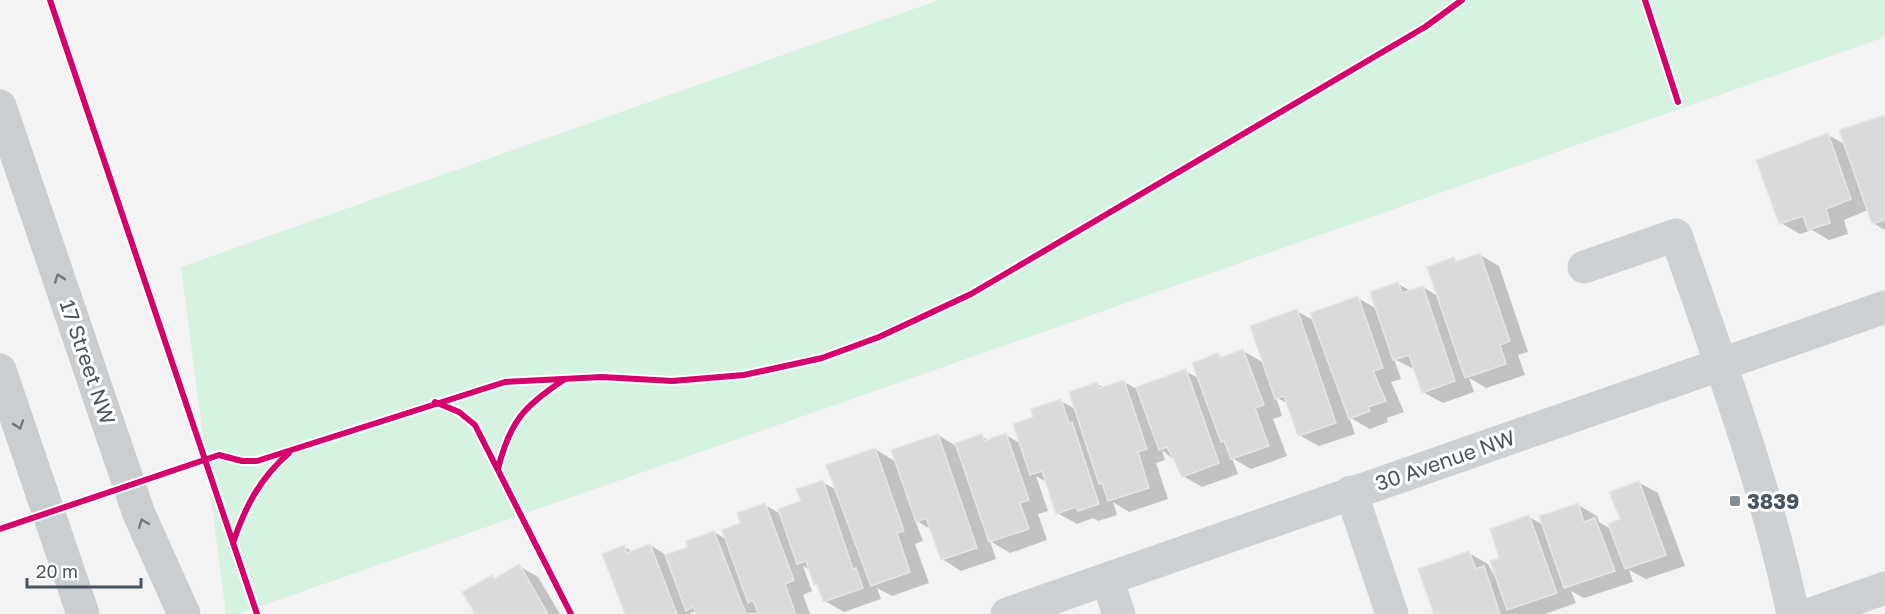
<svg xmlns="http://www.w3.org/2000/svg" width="1885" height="614" font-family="'Golos Text',sans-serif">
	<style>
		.green { fill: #d6f2e1 }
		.shadow { fill: #0003 }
		.building { fill: #dadadc; stroke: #e4e5e5; stroke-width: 1.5 }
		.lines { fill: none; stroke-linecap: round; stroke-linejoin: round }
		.minor { stroke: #ced1d4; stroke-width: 33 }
		.major { stroke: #caced1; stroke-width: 33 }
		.cycleway-casing { stroke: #fff; stroke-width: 10 }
		.cycleway { stroke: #d6006c; stroke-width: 6 }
		.oneway { stroke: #6f7982 }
		.poi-dot { fill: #848c93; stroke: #fff; stroke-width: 2 }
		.labels { text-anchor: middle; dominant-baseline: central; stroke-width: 6; stroke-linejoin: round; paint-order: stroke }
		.street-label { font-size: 21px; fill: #485560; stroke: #fff }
		.poi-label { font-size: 21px; font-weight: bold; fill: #485560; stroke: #fff; text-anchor: start }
	</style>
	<rect width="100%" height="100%" fill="#f3f3f3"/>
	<path class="green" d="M939 0H1885V37L238 614H226L181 267Z"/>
	<g class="shadow">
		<path d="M1885 117V230L1873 223 1868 210 1844 220 1848 234 1829 240 1812 230 1800 234 1781 223 1828 135 1846 145Z"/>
		<path d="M1480 255 1499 266 1528 352 1518 355 1525 375 1486 388 1469 378 1474 392 1443 403 1423 392 1416 370 1394 359 1401 379 1391 382 1404 412 1387 418 1388 422 1370 429 1349 417 1355 434 1319 446 1299 435 1288 404 1276 397 1282 416 1273 419 1287 456 1251 469 1232 458 1238 474 1202 487 1183 476 1178 463 1162 450 1165 460 1156 463 1168 499 1129 512 1113 502 1117 515 1098 521 1093 518 1077 524 1057 513 1048 483 1036 476 1048 511 1038 514 1047 540 1010 553 990 541 996 559 961 571 942 559 932 530 915 520 923 541 915 544 929 583 892 596 877 588 881 599 844 612 825 601 811 571 803 566 812 591 803 595 810 614 691 612V614H626L624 547 633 552 650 545 668 556 690 548 714 532 727 540 765 505 781 514 803 502 822 482 837 490 875 449 896 462 938 435 958 447 981 436 989 441 1006 435 1021 444 1035 418 1061 401 1077 410 1097 384 1105 388 1124 382 1139 390 1185 371 1200 379 1218 355 1224 358 1243 351 1264 363 1296 311 1315 321 1358 298 1377 309 1398 284 1411 291 1423 287 1439 297 1454 259 1459 262Z"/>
		<path d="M1638 482 1658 493 1685 566 1646 579 1629 570 1633 582 1584 598 1571 591 1576 603 1545 614H1435L1469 553 1488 564 1492 572 1497 575 1501 558 1529 517 1543 525 1578 505 1597 516 1599 522 1611 529 1622 520Z"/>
		<path d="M519 566 538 577 560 614H477L492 577 496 579Z"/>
	</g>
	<g class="building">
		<path d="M1885 115V220L1872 224 1839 130Z"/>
		<path d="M1828 133 1851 199 1826 209 1830 223 1808 230 1803 216 1779 224 1756 160Z"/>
		<path d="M1480 253 1510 341 1500 345 1506 364 1465 378 1427 267 1454 257 1456 262Z"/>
		<path d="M1398 282 1402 293 1423 286 1455 381 1422 393 1409 355 1393 360 1370 292Z"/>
		<path d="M1358 296 1383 368 1373 371 1386 401 1368 407 1370 411 1349 419 1310 313Z"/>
		<path d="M1297 309 1336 423 1298 436 1284 396 1275 399 1250 326Z"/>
		<path d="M1243 349 1264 405 1255 408 1269 446 1231 459 1224 441 1221 442 1192 363 1218 353 1220 358Z"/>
		<path d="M1186 369 1219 463 1182 477 1167 447 1159 450 1136 387Z"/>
		<path d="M1124 380 1147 449 1138 452 1149 488 1108 501 1102 483 1099 484 1069 392 1097 382 1099 388Z"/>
		<path d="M1061 399 1069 423 1072 422 1099 504 1078 511 1076 507 1056 514 1042 471 1030 475 1013 424 1033 417 1031 409Z"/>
		<path d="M1006 433 1029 500 1020 503 1029 529 989 542 955 443 982 434 984 441Z"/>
		<path d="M938 434 977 548 941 560 926 518 916 522 891 450Z"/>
		<path d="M875 448 904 531 897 533 910 572 871 586 826 465Z"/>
		<path d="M823 480 853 569 856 568 863 588 823 602 817 584 814 585 806 561 797 564 778 509 801 501 796 489Z"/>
		<path d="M1639 481 1666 555 1625 569 1608 524 1620 519 1609 492Z"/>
		<path d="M765 503 794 580 785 584 795 612 790 614H758L753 600 748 603 722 530 740 523 737 513Z"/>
		<path d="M1578 503 1584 522 1595 518 1615 571 1564 588 1539 516Z"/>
		<path d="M1529 515 1557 593 1507 610 1490 561 1499 558 1490 529Z"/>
		<path d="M714 531 737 591 746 614H696L693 607 686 611 665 555 688 547 686 541Z"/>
		<path d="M650 544 677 614H625L602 554 624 545 627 553Z"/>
		<path d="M1469 551 1476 569 1484 566 1500 614H1434L1418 569Z"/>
		<path d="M519 564 548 614H475L462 592 492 575 494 579Z"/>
	</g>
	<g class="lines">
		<g class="minor">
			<path d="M1584 267 1676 235C1719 360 1766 484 1793 614"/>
			<path d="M1351 492 1392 614"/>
			<path d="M1107 579 1119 614"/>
			<path d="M1007 614 1885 307"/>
			<path d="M1811 614 1885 588"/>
		</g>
		<g class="major">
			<path d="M0 106 139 514 184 614"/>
			<path d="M0 370 83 614"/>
		</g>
		<defs>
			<g id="cycleway">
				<path d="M50 0 257 614"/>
				<path d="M1645 0 1678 102"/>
				<path d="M435 402 459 412 475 425 571 614"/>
				<path d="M498 469C510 421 524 406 565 379"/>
				<path d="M0 529 219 455 242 461H257L505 382 602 377 672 381 744 375 822 358 879 337 971 294 1425 27 1462 0"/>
				<path d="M233 543C245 507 260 478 289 453"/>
			</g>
		</defs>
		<use href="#cycleway" class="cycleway-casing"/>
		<use href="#cycleway" class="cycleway"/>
	</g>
	<defs><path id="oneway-chevron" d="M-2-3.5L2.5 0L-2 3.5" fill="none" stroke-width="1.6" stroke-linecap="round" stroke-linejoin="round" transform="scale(1.5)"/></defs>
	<g class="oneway">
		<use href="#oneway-chevron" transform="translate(59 278) rotate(-109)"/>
		<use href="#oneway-chevron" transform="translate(19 425) rotate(71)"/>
		<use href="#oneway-chevron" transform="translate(143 523) rotate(-111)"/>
	</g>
	<rect class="poi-dot" x="1729" y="495" width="12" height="12" rx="3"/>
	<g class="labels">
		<g class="street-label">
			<text transform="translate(88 362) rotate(71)">17 Street NW</text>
			<text transform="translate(1445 460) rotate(-19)">30 Avenue NW</text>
		</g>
		<g class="poi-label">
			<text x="1747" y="501">3839</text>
		</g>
	</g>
	<path d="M27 578v9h114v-9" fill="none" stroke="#485560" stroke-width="3"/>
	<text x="36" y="578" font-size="18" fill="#485560" stroke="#ffffff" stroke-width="4.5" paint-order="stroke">20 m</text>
</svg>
